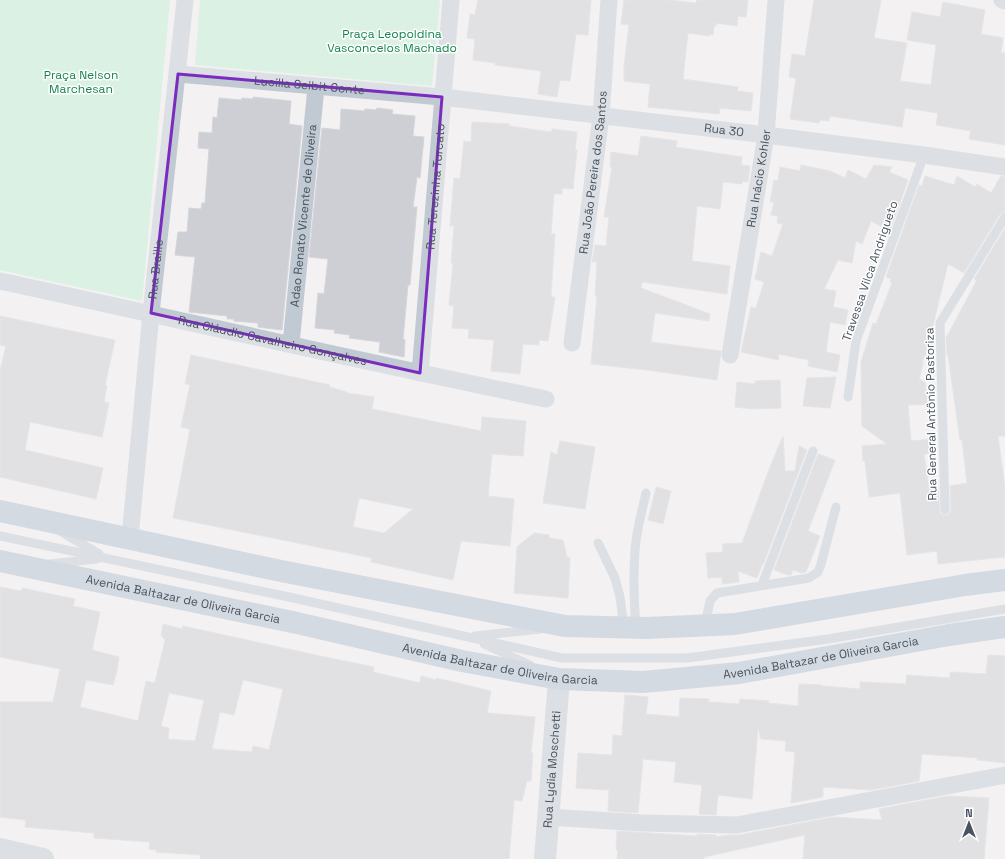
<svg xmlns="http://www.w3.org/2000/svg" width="1005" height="859" font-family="'Space Grotesk',sans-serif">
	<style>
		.green { fill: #bef1d3 }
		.building { fill: #cdcfd5; stroke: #d4d6dc; fill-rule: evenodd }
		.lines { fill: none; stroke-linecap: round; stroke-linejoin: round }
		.service { stroke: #c1cad3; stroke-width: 9 }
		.minor { stroke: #c1cad3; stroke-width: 17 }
		.tertiary { stroke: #c1cad3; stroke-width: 22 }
		.primary { stroke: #b0bfd0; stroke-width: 22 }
		.marked { fill: none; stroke: #7b2cbf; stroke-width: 3; stroke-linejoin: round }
		.labels { text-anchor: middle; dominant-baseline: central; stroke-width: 3; stroke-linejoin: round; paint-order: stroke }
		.park-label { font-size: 12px; fill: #14854f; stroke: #fff }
		.street-label { font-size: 12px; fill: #48535f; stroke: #fff }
	</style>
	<rect width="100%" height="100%" fill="#f3f1f1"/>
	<g class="green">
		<path d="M0 0H170L142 301 0 270Z"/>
		<path d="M200 0H440L432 86 195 65Z"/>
	</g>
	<g class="building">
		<path d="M478 0H591L588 35 576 34 570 81 560 80 557 97 538 94 541 71 495 65V63L473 60 475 39 467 38 470 14 475 15Z"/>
		<path d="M624 0H670L696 3 697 0H748L746 17 738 16 737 26 716 23V26H714L713 35 709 34V36L688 33 683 79 738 87 737 91 753 93 751 111 720 108 719 114 648 107 650 84 624 81V67L629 25 621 24Z"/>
		<path d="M814 0H881L874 38 907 43 900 81 931 85 936 45 907 40 912 12 940 17 943 2 985 10 981 34 1003 38 1001 53H1005V145L969 139 971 131 936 125 938 113 905 108 902 127 830 116 829 121 820 120 819 123 790 119 796 78 789 77 792 54 805 56Z"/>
		<path d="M253 97 291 101 289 124 302 126 282 330 258 327V323L234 321V319H227V316L189 312 195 257 175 255 178 232H187L189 208 201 209 202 203H205L209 149 198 148 199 132 212 133 213 117 217 118 219 98 241 100 242 98 253 99Z"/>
		<path d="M377 108 393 110 392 114 415 116 413 136 424 137 420 178 417 177 413 207H417L410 285H408L403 339 405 340 404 357 379 352 380 342 349 338 350 335 334 333 335 330 315 328 318 293 324 294 328 259 309 257 322 128 340 130 341 109 364 111 365 109 376 110Z"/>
		<path d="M472 122 509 124V126L551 132 552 129 577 132 575 150H577L573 189 562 188V194H554L551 234H555L551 297H555L548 341 539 340V345L523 344 520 374 491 371 494 340 468 338 469 329 452 328 454 306 449 305 453 263H451L454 226H450L454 178 460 179 464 141 471 142Z"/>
		<path d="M641 136 677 141 676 147 742 157 741 165 750 166 748 182 742 181V184L723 182 720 209 697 206 692 261 730 266 727 294 642 282 641 288 710 314 709 321 655 313 651 342 721 351 717 380 647 370 591 364 597 296H595L597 262H592L595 245 606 246 609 217H604L612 167H610L611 152 638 156Z"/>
		<path d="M801 165 830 171 845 178 848 170 866 179 874 165 892 167 889 172 908 180 890 231 871 221 862 244 856 241 852 263 838 260 824 289 836 291 833 307 848 310 845 325 830 322 826 352 840 355 837 372 808 366 809 360 778 354 779 360 741 352 751 307 756 308 764 282 755 279 761 252 772 256 783 224 777 223 778 216 771 215 774 202H770L774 180 778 181 780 167 800 171Z"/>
		<path d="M925 176 954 185 957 176 975 187 977 184 991 193 1001 176 1005 177V211L1000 214 964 273 948 264 925 358H923V364L919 379 925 382 928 404 908 405 911 441 932 439 933 453 924 454 929 489 938 487 940 513 943 515H948L951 510 950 486 967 483 962 440H960L948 355H947L946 338 977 280 974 279 1005 228V436H998L1005 488V557L938 564 937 551 907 555 900 493 869 497 865 461H863L862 446 887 444 862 426 861 362 873 323 876 324 892 283 890 282 891 279 886 277 919 185 922 186Z"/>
		<path d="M0 316 115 340 105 385 107 386 104 402 109 403 102 437 30 422 25 450 103 468 96 499 0 477V371L6 346 0 345Z"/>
		<path d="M191 355 330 385 329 387 347 392V393L374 397 372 409 481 431 482 417 526 421 523 456 492 454 488 496 514 499 510 546 461 541 453 580 371 562 372 558 173 518 190 429 181 427 190 385 185 384ZM359 498 413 509 384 533 353 527Z"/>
		<path d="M836 377 830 408 803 406 807 378Z"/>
		<path d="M780 380 781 408 753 409 735 407 737 382 756 384 755 381Z"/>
		<path d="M783 436 785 471H795L799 446 807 450 763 565H762L757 578 738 571 739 582 722 584V577L708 578 706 553 723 552 722 544 742 543 770 467Z"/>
		<path d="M560 441 595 447 585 509 543 503 551 452 557 455Z"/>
		<path d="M818 454 835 460 808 531 820 536 806 572 801 573 793 570 791 575H788L774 570Z"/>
		<path d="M656 487 671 491 663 524 648 520Z"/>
		<path d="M534 533 549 535V538L563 540 567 557 570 558 568 598 514 593 517 547Z"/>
		<path d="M0 587 21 591 22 588 75 599 73 606 100 612 92 650 119 657 117 670 113 685 86 680 80 707 138 721 146 681 155 683 165 640 161 635 163 624 182 629 183 626 320 656 374 667 373 672 420 683 421 676 436 680V678L491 691 487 713 535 717 531 753H533L531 781H527L522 801 514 800 509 859H200L201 855 156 852V850L149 849 150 842 94 838V833L25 827 26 820 0 817V702H53L60 669 0 657ZM243 680 283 689 269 750 253 746 252 752 212 749 220 712 234 715ZM169 693 204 700 195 741 168 739 169 728 161 726Z"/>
		<path d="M988 655 1005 656V763L977 760 978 758 922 754 919 781 871 790 823 787V797L791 803 795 752 785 751 786 741 761 739 758 728 752 799 718 795 716 815 699 814 702 785 674 782 676 762 643 759 638 813 608 811 609 790 576 788 578 753 612 755 613 735 622 736 625 695 648 697 646 714 679 717 680 698 709 699 708 702 739 704 740 699 769 701 768 703 798 706 799 684 822 685V686L860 689V682L906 684 907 675 950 678V672L986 674Z"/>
		<path d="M948 796 989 798 984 859H803L805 835 704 857V859H617L618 850H616L617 831 697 836V834L716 835V837L729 835H739L833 817 882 820 879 809Z"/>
	</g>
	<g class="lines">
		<g class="service">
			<path d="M848 397 856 341 924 155"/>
			<path d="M945 510 940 323 1005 217"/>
			<path d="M60 531 99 554"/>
			<path d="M0 536 289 597 562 658H687L828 639 1005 609"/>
			<path d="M598 543 615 578 620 597 624 628"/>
			<path d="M50 564 97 559"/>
			<path d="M762 585 813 451"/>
			<path d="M705 625 710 601 717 593 809 578 818 572 821 564 836 507"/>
			<path d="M636 628C634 602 633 576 635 551 636 531 642 512 646 493"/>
			<path d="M475 636 540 629"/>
			<path d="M484 644 530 665"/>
		</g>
		<g class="minor">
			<path d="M1002 0 1005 1"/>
			<path id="s1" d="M178 74 442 97 766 135 924 155 1005 167"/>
			<path id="s2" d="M0 281C182 320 363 362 546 399"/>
			<path id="s3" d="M572 343 601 116 609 0"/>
			<path id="s4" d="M291 344 316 87"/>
			<path id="s5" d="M730 355 766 135 776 0"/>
			<path id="s6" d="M420 373 451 0"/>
			<path id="s7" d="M130 538 151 313 185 0"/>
			<path d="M549 817 642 823 737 825 1005 775"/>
		</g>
		<g class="tertiary">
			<path d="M0 849 43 859"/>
			<path id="s8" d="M545 859 559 679"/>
		</g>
		<g class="primary">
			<path d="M0 511 281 571 565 626 647 628 735 624 965 585 1005 580"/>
			<path id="s9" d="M0 561 297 623 462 661 559 679 643 682 739 673 949 635 1005 627"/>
		</g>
	</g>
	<path d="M0 0H1005V859H0ZM178 74 442 97 420 373 151 313Z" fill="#f3f1f1" fill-opacity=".55" fill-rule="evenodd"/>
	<path class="marked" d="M178 74 442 97 420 373 151 313Z"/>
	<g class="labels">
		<g class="park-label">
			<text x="392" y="34">Praça Leopoldina<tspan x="392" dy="14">Vasconcelos Machado</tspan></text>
			<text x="81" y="75">Praça Nelson<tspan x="81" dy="14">Marchesan</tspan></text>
		</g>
		<g class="street-label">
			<text stroke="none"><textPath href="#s1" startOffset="132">Lucilla Seibit Conte</textPath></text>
			<text stroke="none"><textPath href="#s1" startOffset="549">Rua 30</textPath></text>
			<text stroke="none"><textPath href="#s3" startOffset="172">Rua João Pereira dos Santos</textPath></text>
			<text stroke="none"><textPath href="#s5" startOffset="179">Rua Inácio Kohler</textPath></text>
			<text stroke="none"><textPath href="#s6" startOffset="187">Rua Terezinha Turcato</textPath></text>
			<text stroke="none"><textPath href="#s4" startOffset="129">Adao Renato Vicente de Oliveira</textPath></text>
			<text stroke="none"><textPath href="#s7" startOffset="270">Rua Braille</textPath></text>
			<text transform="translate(870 271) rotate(-71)">Travessa Vilca Andrigueto</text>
			<text stroke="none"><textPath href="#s2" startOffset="279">Rua Cláudio Cavalheiro Gonçalves</textPath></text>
			<text transform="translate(931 414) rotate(-91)">Rua General Antônio Pastoriza</text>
			<text stroke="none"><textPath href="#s9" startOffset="187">Avenida Baltazar de Oliveira Garcia</textPath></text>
			<text stroke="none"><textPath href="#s9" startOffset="835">Avenida Baltazar de Oliveira Garcia</textPath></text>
			<text stroke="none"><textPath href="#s9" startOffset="511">Avenida Baltazar de Oliveira Garcia</textPath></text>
			<text stroke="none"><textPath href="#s8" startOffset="90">Rua Lydia Moschetti</textPath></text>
		</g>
	</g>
	<g transform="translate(969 823)" stroke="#ffffff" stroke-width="3" paint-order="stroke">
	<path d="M0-3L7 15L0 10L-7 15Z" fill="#48535f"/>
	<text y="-6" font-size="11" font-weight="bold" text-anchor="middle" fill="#48535f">N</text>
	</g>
</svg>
